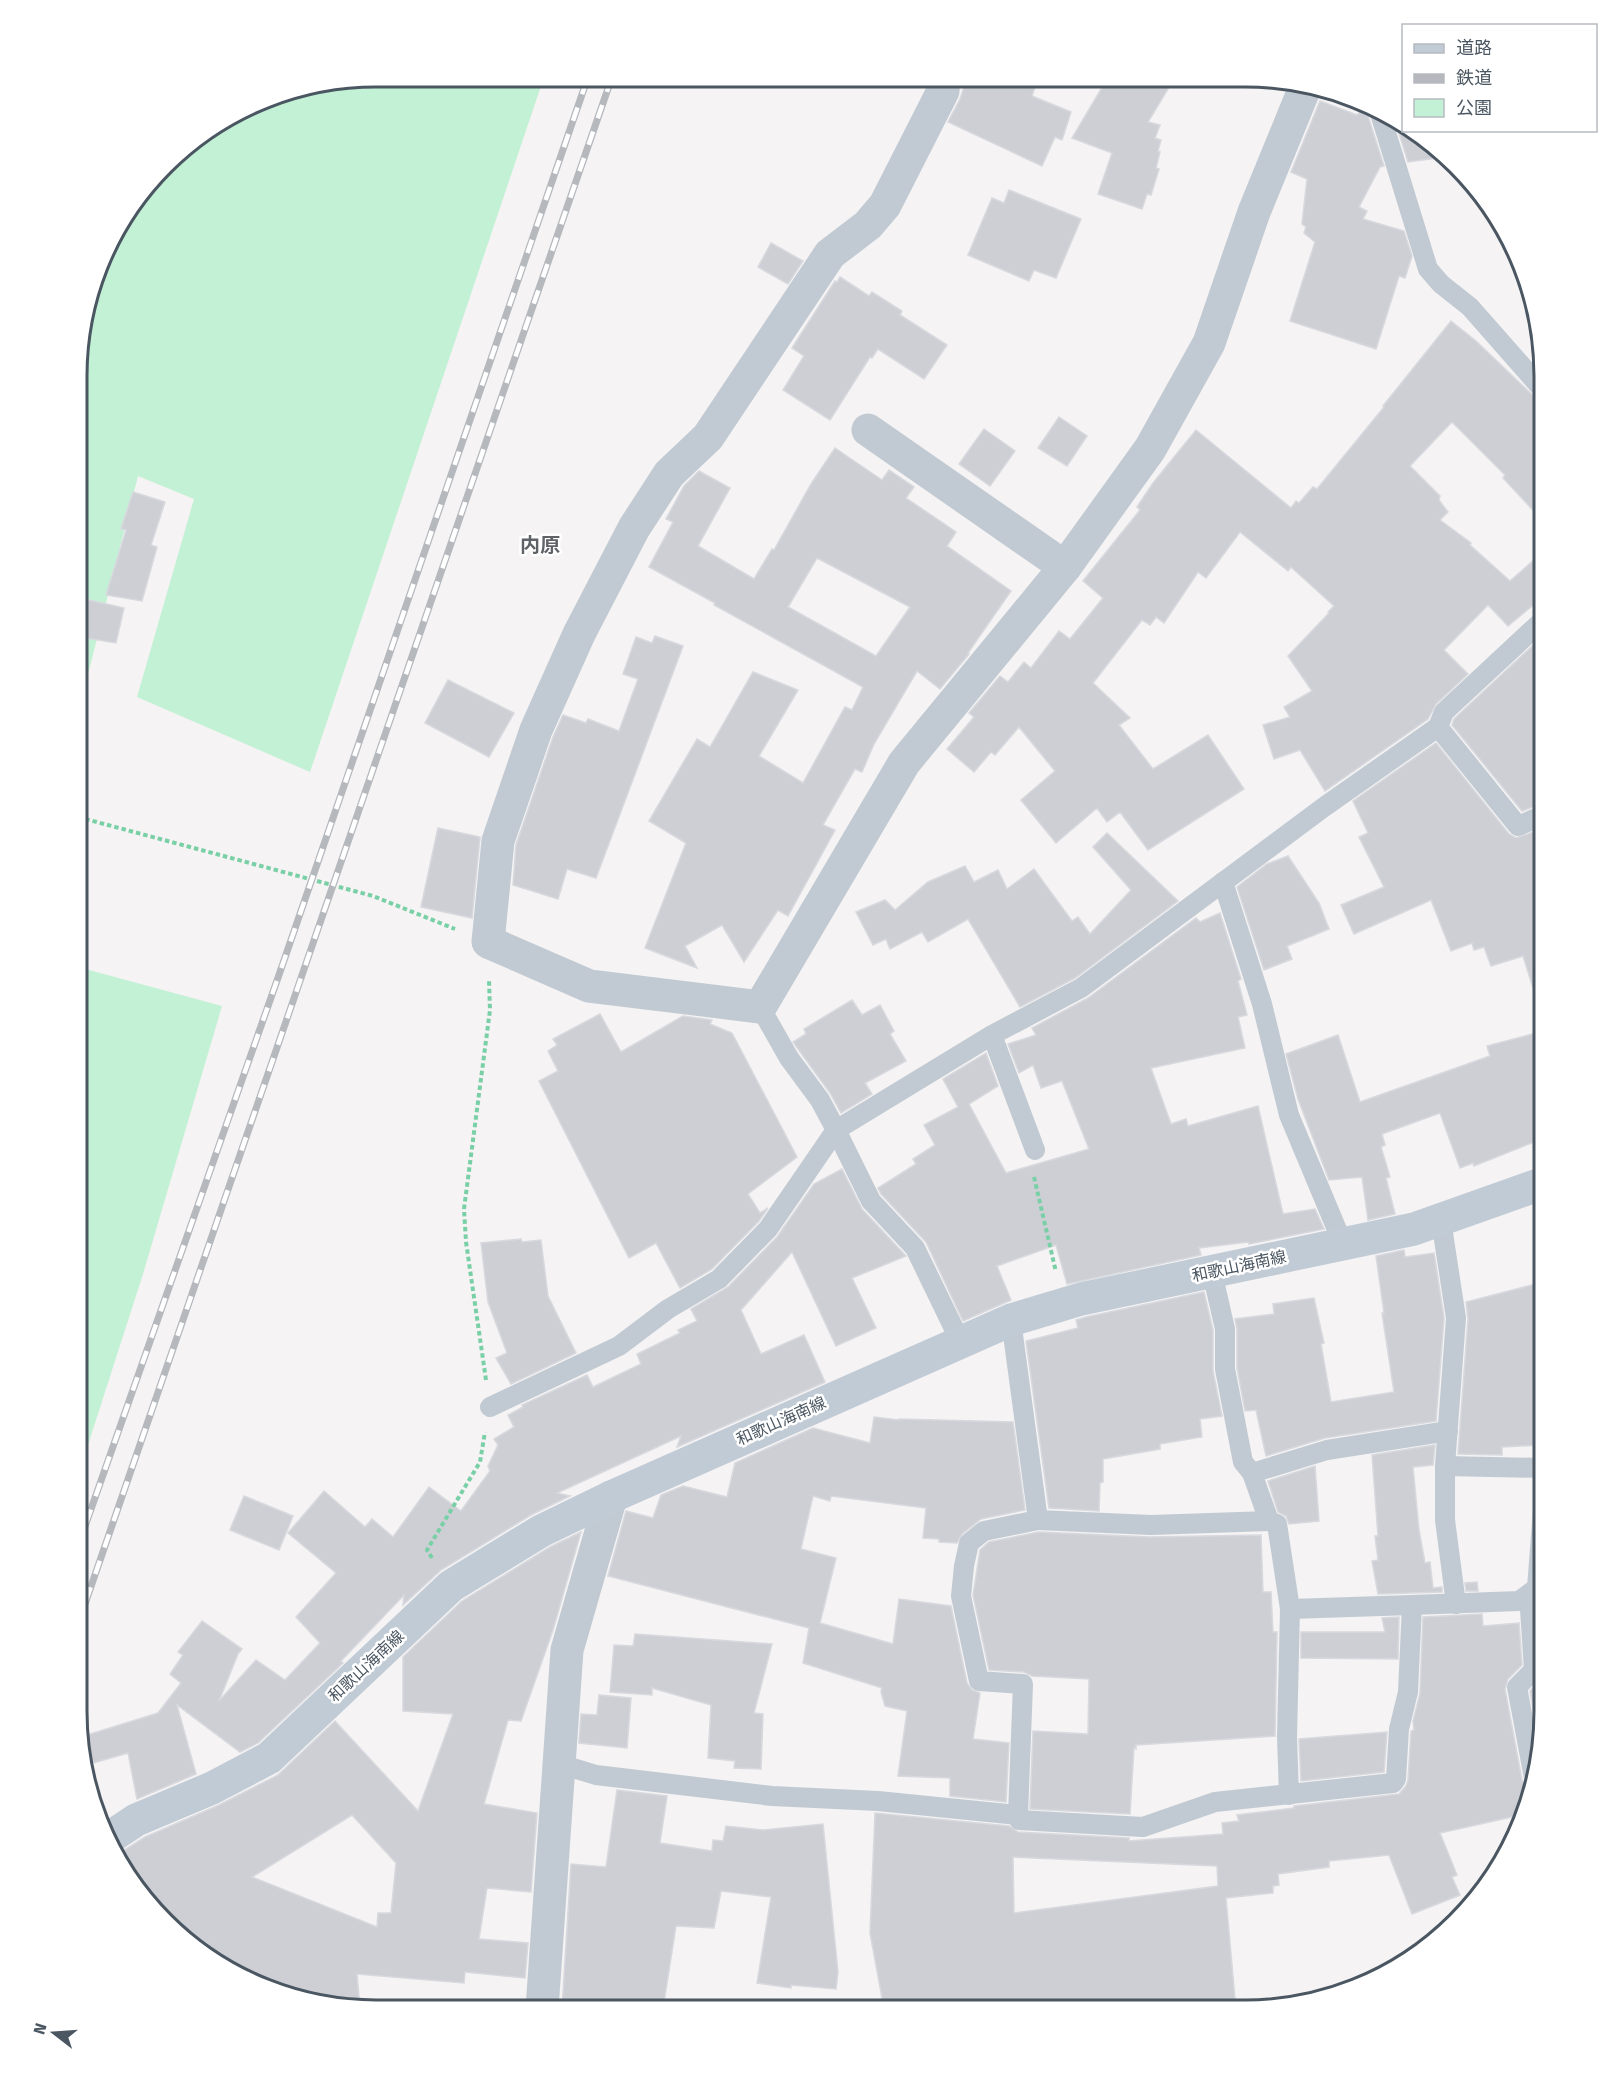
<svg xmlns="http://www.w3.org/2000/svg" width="1621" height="2087" font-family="'Fira Sans','Noto Sans JP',sans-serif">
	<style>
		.green { fill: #c3f1d5 }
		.building { fill: #cdcfd5; stroke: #d7d9de; stroke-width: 1.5; fill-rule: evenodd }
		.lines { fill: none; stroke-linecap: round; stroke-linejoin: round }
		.path { stroke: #7ad0a6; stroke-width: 4; stroke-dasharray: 4.5 3; stroke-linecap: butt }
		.lane { stroke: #c1cad2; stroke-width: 20 }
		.street { stroke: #c1cad2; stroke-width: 33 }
		.secondary { stroke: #c1cbd6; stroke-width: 33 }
		.rail-casing { stroke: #b5b8bd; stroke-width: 7 }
		.rail { stroke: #fff; stroke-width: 4.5; stroke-dasharray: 14; stroke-linecap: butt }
		.labels { text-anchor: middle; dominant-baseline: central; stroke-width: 5; stroke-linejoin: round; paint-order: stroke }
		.street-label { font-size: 16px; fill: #4a5661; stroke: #fff }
		.quarter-label { font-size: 20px; font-weight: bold; fill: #5f6368; stroke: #fff }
		.rim { fill: none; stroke: #4a5661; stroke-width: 3 }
	</style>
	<rect width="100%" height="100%" fill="#f5f3f3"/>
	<g class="green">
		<path d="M376 77H544L310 772 137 697 194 499 138 476 78 714 79 337 117 227 179 151 280 93Z"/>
		<path d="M78 967 222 1006 143 1274 77 1479Z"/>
	</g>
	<g class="building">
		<path d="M967 78H1038L1032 96 1071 112 1062 140 1055 137 1042 166 948 122 960 99Z"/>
		<path d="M1107 79H1174L1148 122 1160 125 1155 138 1161 140 1158 151 1160 152 1156 168 1159 169 1151 195 1147 194 1142 209 1098 194 1112 153 1072 138Z"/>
		<path d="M1320 101 1357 115 1360 112 1368 116 1384 166 1380 167 1359 207 1367 211 1363 219 1404 231 1412 256 1405 278 1399 276 1376 349 1290 321 1315 242 1304 233 1306 227 1302 224 1307 179 1291 172Z"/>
		<path d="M1398 130H1415L1445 157 1408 162Z"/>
		<path d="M1009 190 1081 219 1056 278 1034 270 1029 281 968 255 992 198 1004 203Z"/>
		<path d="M771 243 803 261 788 284 758 267Z"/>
		<path d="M840 277 869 296 872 292 902 311 900 315 947 345 924 379 878 349 872 358 870 357 830 420 783 390 804 356 792 348 835 281 837 282Z"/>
		<path d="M1451 321 1476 341 1544 406V522L1503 478 1505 475 1452 422 1410 466 1440 496 1439 500 1448 512 1440 520 1471 543 1470 545 1510 581 1544 551V596L1508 626 1488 605 1444 650 1468 674 1436 704 1428 719 1325 791 1300 750 1274 759 1263 725 1290 717 1284 707 1312 691 1288 656 1329 613 1328 612 1334 606 1291 567 1288 571 1240 532 1206 578 1198 572 1164 623 1156 617 1150 625 1142 620 1093 683 1130 718 1119 725 1153 769 1208 735 1244 789 1148 850 1120 812 1107 822 1097 808 1056 843 1021 800 1055 771 1019 727 995 755 991 752 974 772 947 749 974 717 969 713 1000 676 1008 682 1024 662 1031 668 1059 631 1070 639 1103 598 1083 581 1140 510 1137 507 1153 483 1196 430 1291 508 1296 501 1299 503 1313 487 1317 489 1384 407 1383 406Z"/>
		<path d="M1059 417 1087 436 1067 466 1038 448Z"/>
		<path d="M984 429 1015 451 990 486 959 464Z"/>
		<path d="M835 448 882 480 889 470 914 487 906 498 956 532 947 546 1011 591 968 653 969 654 940 689 917 671 874 744 862 772 855 769 823 825 835 830 788 916 778 910 744 962 722 925 685 946 697 968 645 948 686 843 649 821 697 739 710 747 753 672 798 690 759 756 803 783 845 707 852 710 863 687 714 605 715 603 649 567 673 522 666 519 684 486 699 471 730 488 698 546 754 579 772 549 774 550 811 484ZM817 558 910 607 876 656 788 607Z"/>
		<path d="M133 492 165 502 151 545 157 547 142 601 106 595 126 530 121 529Z"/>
		<path d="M85 599 124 608 116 643 79 637Z"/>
		<path d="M1544 635V807L1535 806 1522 811 1452 725 1454 719Z"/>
		<path d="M655 636 683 646 596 878 567 869 558 899 513 885 516 845 553 737 563 715 586 723 588 719 619 731 638 679 623 674 636 637 652 643Z"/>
		<path d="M448 680 514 713 489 757 425 723Z"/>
		<path d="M1436 743 1509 834 1516 838 1536 831 1544 834V1003L1538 1004 1523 956 1491 966 1484 947 1474 950 1472 943 1451 951 1431 900 1354 934 1341 905 1384 887 1359 837 1368 833 1353 801Z"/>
		<path d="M438 828 480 837 472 918 421 907Z"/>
		<path d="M1107 833 1178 901 1075 978 1020 1007 968 919 928 942 922 932 890 949 886 939 873 945 856 912 885 900 895 910 928 882 965 866 974 882 998 870 1007 889 1034 869 1072 921 1078 917 1090 934 1131 890 1093 847Z"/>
		<path d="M1288 856 1319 903 1329 929 1287 946 1292 959 1264 970 1237 887 1267 864Z"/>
		<path d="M1220 913 1241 979 1238 981 1247 1015 1238 1017 1245 1048 1151 1068 1171 1124 1186 1119 1188 1126 1258 1106 1283 1214 1315 1209 1324 1229 1249 1244 1248 1242 1199 1248 1201 1255 1067 1284 1056 1245 997 1266 1011 1300 963 1321 926 1242 881 1194 878 1188 916 1164 913 1159 935 1145 924 1125 958 1107 943 1079 986 1053 998 1086 969 1104 1006 1173 1089 1149 1062 1081 1041 1088 1033 1065 1019 1073 1008 1044 1036 1035 1032 1028 1088 998 1196 918 1200 922Z"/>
		<path d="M852 1000 862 1015 880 1005 894 1031 890 1034 906 1061 865 1083 872 1094 841 1113 830 1093 793 1042 806 1034 804 1029Z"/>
		<path d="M600 1014 621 1052 683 1016 712 1020 710 1024 732 1033 797 1157 748 1194 760 1213 768 1208 759 1221 712 1269 680 1288 656 1243 629 1258 539 1081 558 1071 548 1051 557 1045 553 1039Z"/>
		<path d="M1544 1031V1138L1474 1166 1473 1163 1460 1168 1440 1113 1382 1134 1385 1145 1381 1147 1390 1177 1386 1178 1395 1214 1368 1220 1362 1177 1329 1180 1298 1099 1286 1054 1338 1035 1360 1102 1490 1056 1487 1046Z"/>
		<path d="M842 1169 862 1209 906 1256 852 1278 876 1328 836 1346 792 1252 741 1310 761 1354 804 1335 825 1382 677 1447 681 1436 557 1493 570 1496 531 1515 441 1570 403 1605 404 1595 341 1661 343 1663 258 1743 240 1752 177 1705 196 1774 137 1799 128 1753 93 1763 84 1736 158 1713 181 1683 170 1674 183 1655 178 1652 202 1621 242 1649 238 1654 219 1701 256 1660 285 1680 320 1643 296 1617 336 1573 288 1533 324 1491 365 1527 372 1519 393 1537 429 1487 461 1511 490 1471 488 1466 498 1445 494 1439 514 1427 508 1415 523 1407 522 1405 587 1375 593 1387 641 1364 637 1354 680 1333 678 1330 697 1321 691 1309 728 1287 777 1237 814 1184Z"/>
		<path d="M521 1239 522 1242 541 1240 548 1296 576 1353 511 1384 496 1358 507 1353 488 1302 481 1243Z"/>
		<path d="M1404 1250 1405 1257 1434 1253 1444 1318 1436 1421 1325 1438 1266 1456 1256 1410 1245 1411 1237 1368V1329L1235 1319 1274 1314 1273 1304 1314 1298 1324 1343 1321 1344 1331 1402 1394 1392 1382 1313H1384L1376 1256Z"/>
		<path d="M1544 1282 1543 1445 1502 1447V1455L1458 1454 1468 1319 1466 1302Z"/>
		<path d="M1204 1292 1213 1330V1371L1222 1416 1200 1419 1202 1437 1160 1444V1449L1103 1459V1482L1100 1483 1099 1511 1049 1508 1026 1341 1078 1328 1076 1320 1086 1317Z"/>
		<path d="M874 1417 899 1420V1419L1013 1422 1025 1510 981 1519 962 1534 957 1543 939 1542V1539L923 1538 926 1508 831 1496 830 1501 813 1496 801 1549 836 1558 820 1623 893 1644 899 1599 951 1606 967 1683 972 1690 980 1693 973 1739 1009 1743 1006 1802 950 1796V1778L898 1776 907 1711 885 1706 881 1692 882 1688 803 1663 809 1628 608 1576 626 1511 653 1518 661 1495 683 1486 727 1497 735 1463 813 1428 870 1443Z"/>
		<path d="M1435 1445 1433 1465 1413 1467 1419 1530 1425 1563 1430 1562 1433 1588 1442 1587V1592L1378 1594 1372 1561 1378 1560 1375 1536H1378L1372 1455Z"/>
		<path d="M1315 1466 1319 1521 1289 1524 1286 1516 1278 1512 1268 1481Z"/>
		<path d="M244 1496 293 1516 279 1550 230 1530Z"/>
		<path d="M581 1532 553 1630 521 1721 508 1720 484 1804 537 1813 531 1892 487 1888 479 1939 528 1943 525 1978 465 1972 464 1983 357 1974 360 2008H338L287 1994 236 1970 238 1966 204 1953 208 1944 175 1930 151 1909 118 1860 123 1851 145 1837 219 1805 278 1775 335 1721 418 1811 453 1714 403 1711V1657L462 1601 550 1547ZM352 1815 396 1863 391 1913H378L377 1927 252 1877Z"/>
		<path d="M1039 1532 1150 1537 1261 1535 1263 1592H1271L1273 1632H1277L1275 1736 1136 1745V1749L1134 1748 1130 1814 1030 1809 1033 1731 1088 1734 1089 1679 1032 1676 1024 1672 989 1670 973 1595 980 1550 989 1542Z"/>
		<path d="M1477 1582 1478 1591H1466L1465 1583Z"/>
		<path d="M1482 1614 1483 1626 1519 1623 1522 1665 1508 1679 1505 1689 1522 1780 1525 1786 1532 1790 1525 1814 1440 1833 1457 1875 1452 1877 1460 1895 1412 1914 1389 1855 1329 1861V1867L1278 1874 1279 1885 1273 1886V1893L1226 1898 1236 2010 884 2009 870 1933 875 1813 1009 1826 1018 1832 1129 1838V1841L1223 1834 1222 1823 1239 1821 1237 1815 1294 1808V1806L1399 1794 1406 1786 1408 1780 1411 1731 1414 1730 1413 1721 1420 1693 1423 1617ZM1013 1857 1217 1866 1218 1886 1014 1913Z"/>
		<path d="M1399 1617 1398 1659 1301 1658V1632H1385L1382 1618Z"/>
		<path d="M635 1634 772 1644 754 1713 763 1714 761 1769 734 1768 735 1761 708 1758 711 1705 652 1688V1695L610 1692 614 1645 633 1646Z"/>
		<path d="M1544 1676V1731L1540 1747 1530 1691Z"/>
		<path d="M599 1695 631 1698 627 1748 579 1743 581 1714 597 1715Z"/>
		<path d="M1387 1732 1384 1772 1301 1781 1299 1739Z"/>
		<path d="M617 1790 667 1796 660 1843 712 1851 713 1840 723 1841 726 1826 763 1830 823 1824 838 1972 836 1989 791 1985V1988L757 1983 771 1897 721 1891 714 1928 676 1926 663 2009H562L571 1864 606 1867Z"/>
	</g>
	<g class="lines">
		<g class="path">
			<path d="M78 817 373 896 455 929"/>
			<path d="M1034 1177 1056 1272"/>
			<path d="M486 1380 466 1242 464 1209 490 1010 489 980"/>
			<path d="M432 1558 427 1550 480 1462 485 1432"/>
		</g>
		<g class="lane">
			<path d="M1379 110 1428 269 1441 284 1470 307 1544 391"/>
			<path d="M1438 727 1518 826 1539 817 1544 822"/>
			<path d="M1223 882 1262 1004 1289 1115 1343 1244"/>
			<path d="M992 1035 1035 1150"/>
			<path d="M1441 1220 1456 1318 1445 1466V1520L1456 1604"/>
			<path d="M1212 1272 1225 1329V1369L1243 1462 1252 1473 1269 1521 1277 1524 1290 1609 1287 1737 1289 1795"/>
			<path d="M1011 1320 1038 1520 1151 1525 1269 1521"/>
			<path d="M960 1341 915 1248 871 1201 836 1130 992 1035 1081 988 1324 807 1438 727 1444 712 1544 619"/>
			<path d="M490 1407 619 1346 668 1309 719 1279 768 1229 836 1130 820 1100 789 1058 760 1007"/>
			<path d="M1445 1466 1544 1468"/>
			<path d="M1252 1473 1327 1450 1448 1431"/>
			<path d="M1537 1588 1544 1497"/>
			<path d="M1529 1594 1534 1670 1517 1687 1534 1778"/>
			<path d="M1290 1609 1412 1605"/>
			<path d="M560 1764 596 1775 772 1796 878 1801 1018 1815 1019 1820 1143 1827 1215 1802 1393 1783 1396 1779 1399 1729 1408 1692 1412 1605 1519 1601 1537 1588H1544"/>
			<path d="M1018 1815 1023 1684 979 1681 961 1596 964 1566 969 1543 984 1531 1038 1520"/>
		</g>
		<g class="street">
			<path d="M944 78 943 91 885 205 868 225 830 254 708 437 669 474 634 528 579 634 536 730 498 841 488 942 589 986 760 1007 904 763 1065 567 1150 449 1209 343 1254 212 1306 85"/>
			<path d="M868 430 1065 567"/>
			<path d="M542 2009 567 1650 611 1497"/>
		</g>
		<path class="secondary" d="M106 1840 136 1820 212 1788 269 1758 451 1586 541 1531 611 1497 1011 1320 1081 1299 1414 1229 1544 1183"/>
		<defs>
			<g id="rail">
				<path d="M77 1549 280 972 588 77"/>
				<path d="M77 1627 612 77"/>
			</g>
		</defs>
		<use href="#rail" class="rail-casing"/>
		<use href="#rail" class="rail"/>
	</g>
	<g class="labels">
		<g class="street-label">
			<text transform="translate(1239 1266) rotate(-12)">和歌山海南線</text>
			<text transform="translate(781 1421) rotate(-24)">和歌山海南線</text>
			<text transform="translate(366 1666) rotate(-43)">和歌山海南線</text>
		</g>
		<g class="quarter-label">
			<text x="540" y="545">内原</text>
		</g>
	</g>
	<path d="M0 0H1621V2087H0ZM376 87H1245A289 289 0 0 1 1534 376V1711A289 289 0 0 1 1245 2000H376A289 289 0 0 1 87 1711V376A289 289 0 0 1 376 87Z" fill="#fff" fill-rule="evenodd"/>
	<path class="rim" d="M376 87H1245A289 289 0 0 1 1534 376V1711A289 289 0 0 1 1245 2000H376A289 289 0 0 1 87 1711V376A289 289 0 0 1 376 87Z"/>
	<rect x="1402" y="24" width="195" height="108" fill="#ffffff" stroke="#b7bbc0" stroke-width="1.5"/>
	<rect x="1414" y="44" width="30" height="9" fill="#c1cbd6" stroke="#b7bbc0" stroke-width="1.5"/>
	<text x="1456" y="54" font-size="18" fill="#4a5661">道路</text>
	<rect x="1414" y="74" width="30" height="9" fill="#b5b8bd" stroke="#b7bbc0" stroke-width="1.5"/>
	<text x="1456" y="84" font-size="18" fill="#4a5661">鉄道</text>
	<rect x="1414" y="99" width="30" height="18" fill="#c3f1d5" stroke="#b7bbc0" stroke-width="1.5"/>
	<text x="1456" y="114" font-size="18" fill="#4a5661">公園</text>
	<g transform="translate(54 2033) rotate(287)" stroke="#ffffff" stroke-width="4.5" paint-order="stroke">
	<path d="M0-4.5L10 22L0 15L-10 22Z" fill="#4a5661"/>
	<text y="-9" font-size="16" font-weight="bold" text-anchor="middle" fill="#4a5661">N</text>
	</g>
</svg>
